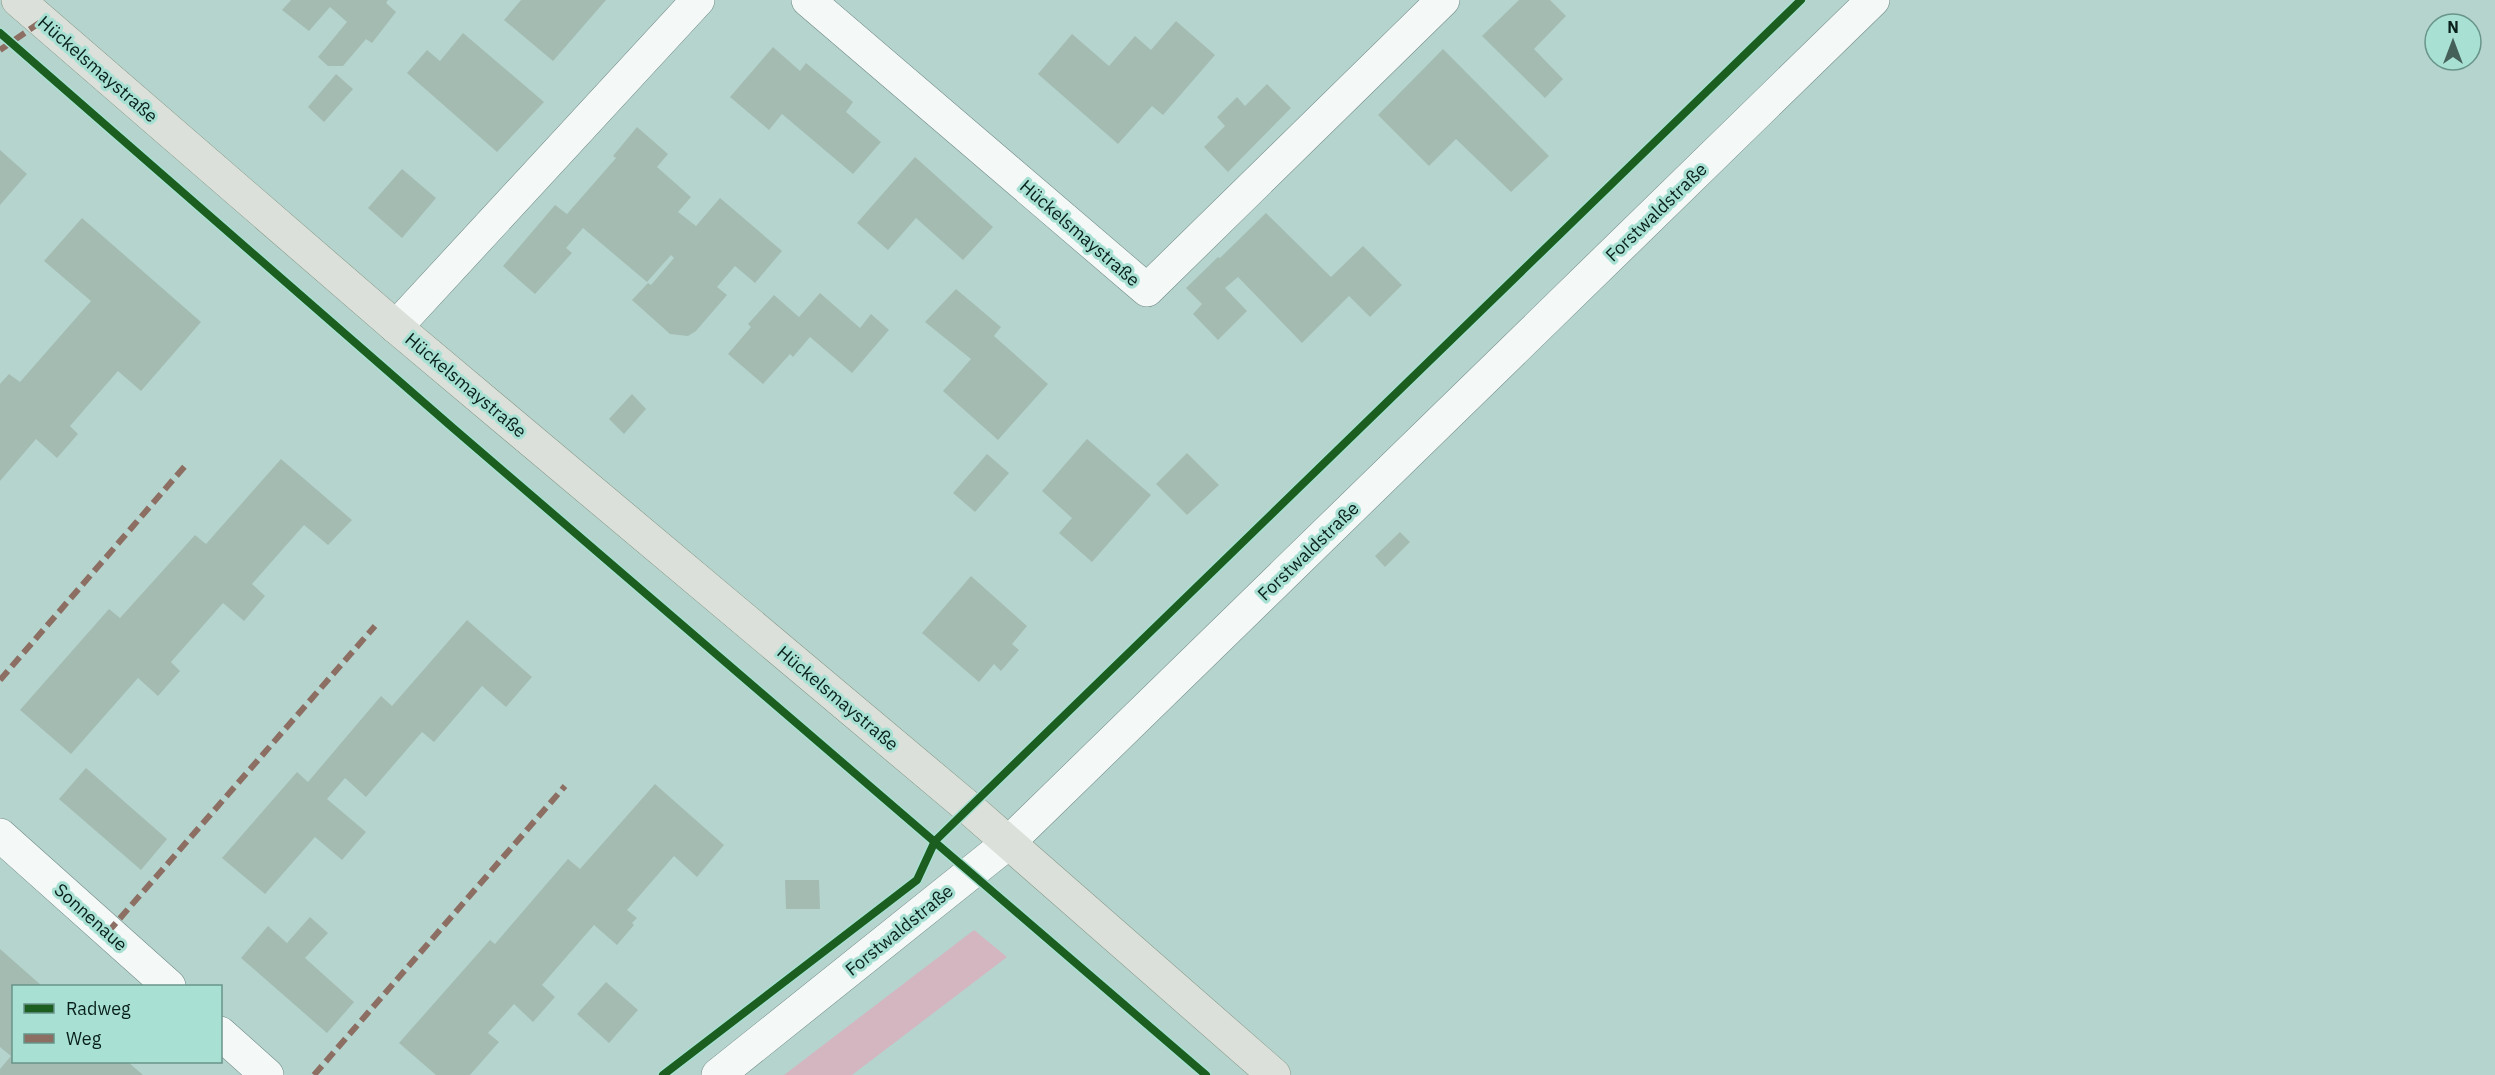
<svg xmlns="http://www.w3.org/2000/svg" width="2495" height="1075" font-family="'IBM Plex Sans',sans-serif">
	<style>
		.green { fill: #d4b6c1 }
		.building { fill: #a4bbb2 }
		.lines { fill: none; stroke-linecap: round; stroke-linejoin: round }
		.minor-casing { stroke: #708984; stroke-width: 34 }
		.major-casing { stroke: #859688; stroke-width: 34 }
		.minor { stroke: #f4f9f8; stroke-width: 33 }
		.major { stroke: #dbe1da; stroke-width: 33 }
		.quiet { stroke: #8d6e63; stroke-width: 6; stroke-dasharray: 12 6; stroke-linecap: butt }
		.cycleway-casing { stroke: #a8e1d3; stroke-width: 11 }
		.cycleway { stroke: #1b5e20; stroke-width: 8 }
		.labels { text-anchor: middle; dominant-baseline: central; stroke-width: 6; stroke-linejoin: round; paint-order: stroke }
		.street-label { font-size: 18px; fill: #09201b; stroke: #a8e1d3 }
	</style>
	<rect width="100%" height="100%" fill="#b5d4cd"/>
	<path class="green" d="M974 930 1007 957 852 1075H784Z"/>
	<g class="building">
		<path d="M291 0H388L386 3 396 12 372 43 366 39 343 66H328L318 57 347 22 330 7 309 31 282 10Z"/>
		<path d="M521 0H606L553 61 504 20Z"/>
		<path d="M1519 0H1550L1566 16 1534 49 1563 79 1545 98 1482 36Z"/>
		<path d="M1176 21 1215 55 1163 115 1152 106 1118 144 1038 74 1072 34 1109 66 1135 36 1151 50Z"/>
		<path d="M463 33 544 102 497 152 407 73 427 50 440 61Z"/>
		<path d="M773 47 800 71 806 63 853 102 846 112 881 142 853 174 782 114 769 130 730 97Z"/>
		<path d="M1443 49 1549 156 1511 192 1456 139 1429 166 1378 115Z"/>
		<path d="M336 74 353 89 324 122 308 107Z"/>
		<path d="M1267 84 1291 108 1228 172 1204 147 1225 126 1217 117 1237 97 1245 106Z"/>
		<path d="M637 127 668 154 657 167 691 197 678 212 696 226 720 198 782 251 755 283 735 266 717 287 727 295 696 331 688 336 670 334 632 300 648 283 651 285 674 258 671 255 647 282 583 228 566 248 572 253 535 294 503 266 555 205 567 214 616 158 613 156Z"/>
		<path d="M0 150 27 174 0 205Z"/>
		<path d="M915 157 993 227 963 260 916 218 888 250 857 223Z"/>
		<path d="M402 169 436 198 402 238 368 208Z"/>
		<path d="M1266 213 1331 277 1363 246 1402 285 1370 317 1349 296 1302 343 1238 277 1225 288 1247 311 1218 340 1193 314 1202 304 1186 288 1218 257 1220 258Z"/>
		<path d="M82 218 201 322 141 391 118 371 70 426 78 434 57 458 36 439 0 481V384L9 374 20 382 91 301 44 261Z"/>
		<path d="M956 289 1001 327 994 336 1048 384 998 440 943 391 971 359 925 322Z"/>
		<path d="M820 293 860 328 871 314 889 330 852 373 810 337 793 357 790 354 763 384 728 354 751 327 748 324 774 295 799 317Z"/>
		<path d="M632 394 646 409 624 434 609 419Z"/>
		<path d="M1087 439 1151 495 1092 562 1059 533 1072 518 1042 491Z"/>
		<path d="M1187 453 1219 485 1187 515 1156 484Z"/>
		<path d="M987 454 1009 473 975 512 953 493Z"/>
		<path d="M281 459 352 520 328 545 304 525 252 584 265 596 244 621 223 603 171 662 180 671 158 696 138 678 71 754 20 710 109 609 120 618 195 535 206 544Z"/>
		<path d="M1400 532 1410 542 1385 567 1375 556Z"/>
		<path d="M971 576 1027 626 1012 644 1019 650 1001 671 994 664 979 682 922 633Z"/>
		<path d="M467 620 532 677 506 707 482 686 434 742 422 732 366 797 345 778 327 799 366 832 342 860 315 837 265 894 222 858 297 772 308 782 381 696 392 706Z"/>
		<path d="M86 768 167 839 141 870 59 799Z"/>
		<path d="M655 784 724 845 697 877 674 856 627 910 637 918 632 923 634 925 617 945 594 925 542 985 555 997 533 1022 514 1004 488 1033 499 1042 470 1075H436L399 1043 490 940 495 944 568 859 580 869Z"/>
		<path d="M785 880H819L820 909H786Z"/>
		<path d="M310 917 328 933 305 958 354 1002 327 1033 241 958 268 926 287 943Z"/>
		<path d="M0 949 42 986H14V1062H128L143 1075H0V1069L11 1056 0 1047Z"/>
		<path d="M606 982 638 1010 609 1043 577 1014Z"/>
	</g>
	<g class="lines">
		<defs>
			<g id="minor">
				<path d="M808 0 1147 290 1443 0"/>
				<path d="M396 327 698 0"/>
				<path d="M0 835 169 986"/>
				<path d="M220 1033 267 1075"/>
				<path d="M718 1075 1008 843 1873 0"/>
			</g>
			<path id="major" d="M18 0 396 327 969 808 1274 1075"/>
		</defs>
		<use href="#minor" class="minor-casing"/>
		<use href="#major" class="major-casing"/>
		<use href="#minor" class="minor"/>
		<use href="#major" class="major"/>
		<g class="quiet">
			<path d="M0 50 42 21"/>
			<path d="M0 680 185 466"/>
			<path d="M108 932 375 626"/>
			<path d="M314 1075 565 786"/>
		</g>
		<defs>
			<g id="cycleway">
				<path d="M0 33 453 428 1206 1075"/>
				<path d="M663 1075 917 880 935 841 1801 0"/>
			</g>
		</defs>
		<use href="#cycleway" class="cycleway-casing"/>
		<use href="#cycleway" class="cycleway"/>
	</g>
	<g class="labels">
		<g class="street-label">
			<text transform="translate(98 69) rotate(41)">Hückelsmaystraße</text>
			<text transform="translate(1656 212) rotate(-44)">Forstwaldstraße</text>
			<text transform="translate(1080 233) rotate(41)">Hückelsmaystraße</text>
			<text transform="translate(466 385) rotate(40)">Hückelsmaystraße</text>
			<text transform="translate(1308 551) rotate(-44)">Forstwaldstraße</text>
			<text transform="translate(838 698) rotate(40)">Hückelsmaystraße</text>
			<text transform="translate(91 917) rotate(42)">Sonnenaue</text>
			<text transform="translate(899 930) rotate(-39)">Forstwaldstraße</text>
		</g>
	</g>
	<rect x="12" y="985" width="210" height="78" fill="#a8e1d3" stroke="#689489" stroke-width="1.5"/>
	<rect x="24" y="1004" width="30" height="9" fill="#1b5e20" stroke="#689489" stroke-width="1.5"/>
	<text x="66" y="1015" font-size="18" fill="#09201b">Radweg</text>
	<rect x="24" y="1034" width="30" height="9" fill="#8d6e63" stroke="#689489" stroke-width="1.5"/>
	<text x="66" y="1045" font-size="18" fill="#09201b">Weg</text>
	<g transform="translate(2453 42)"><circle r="28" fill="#a8e1d3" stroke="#689489" stroke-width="1.5"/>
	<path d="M0-4.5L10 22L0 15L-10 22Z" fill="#455f59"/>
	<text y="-9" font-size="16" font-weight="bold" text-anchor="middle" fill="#09201b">N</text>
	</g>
</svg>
